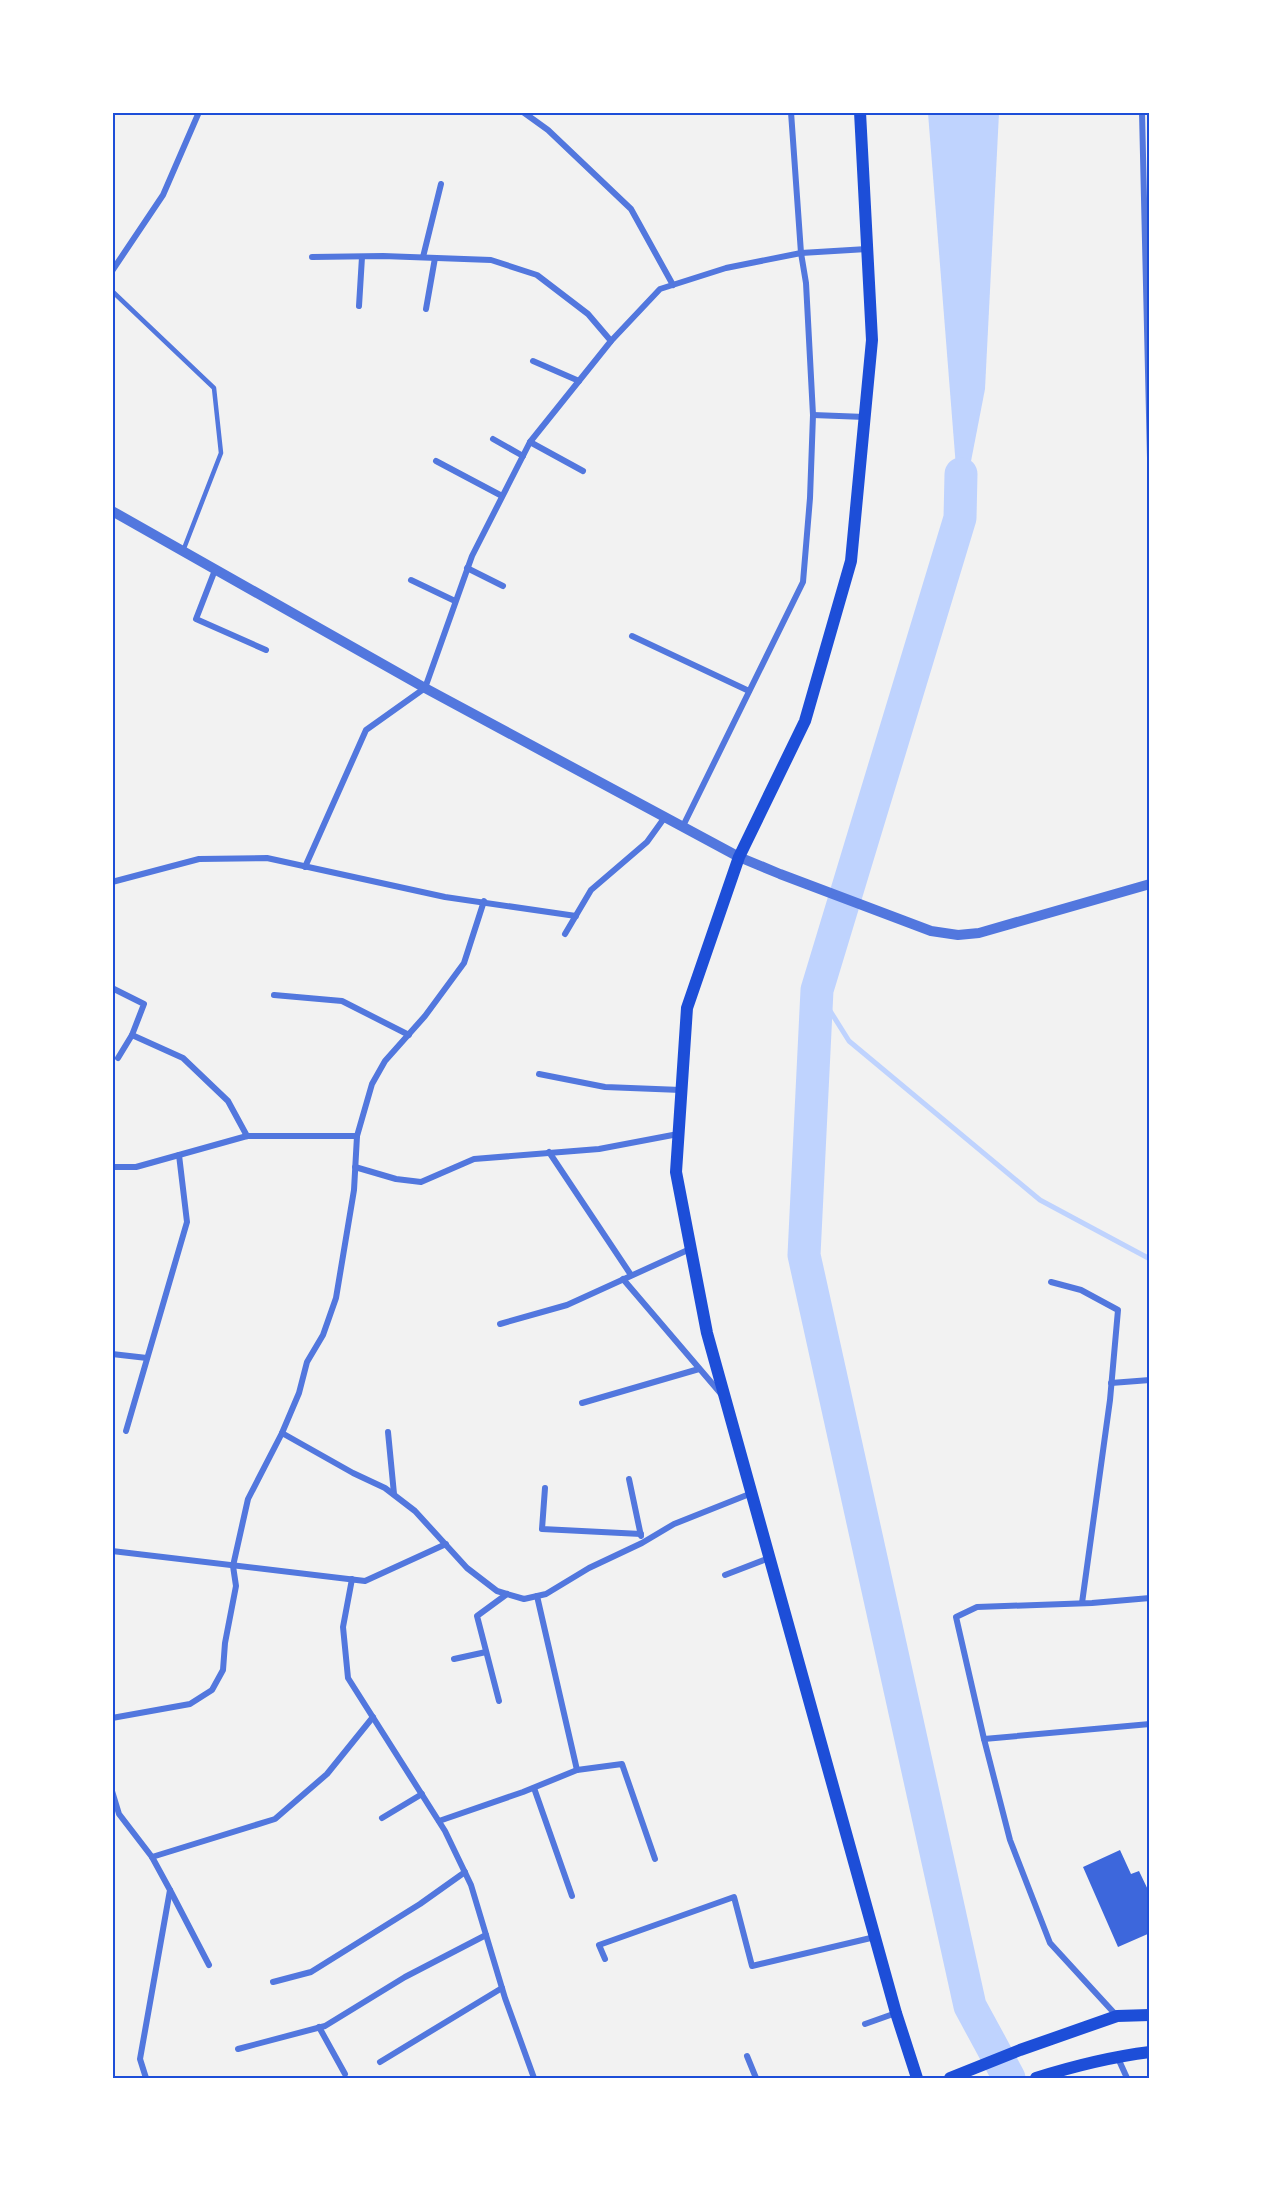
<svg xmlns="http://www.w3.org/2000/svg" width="1262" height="2191" font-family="'Sofia Sans Condensed',sans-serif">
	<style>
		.water { fill: #bfd3fe }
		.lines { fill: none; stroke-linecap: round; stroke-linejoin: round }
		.stream { stroke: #bfd3fe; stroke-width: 5 }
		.river { stroke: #bfd3fe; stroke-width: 33 }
		.building { fill: #3d67dc }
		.service { stroke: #5277de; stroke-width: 4.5 }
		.minor { stroke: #5277de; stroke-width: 6 }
		.tertiary { stroke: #5277de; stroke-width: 10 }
		.secondary { stroke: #1d4ed8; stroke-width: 12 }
		.neatline { fill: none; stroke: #1d4ed8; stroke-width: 2 }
	</style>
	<rect width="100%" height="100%" fill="#f2f2f2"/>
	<path class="water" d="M928 113H999L985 389 960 518Z"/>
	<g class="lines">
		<path class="stream" d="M817 990 849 1041 1040 1200 1150 1259"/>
		<path class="river" d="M961 474 960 518 817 990 804 1255 970 2006 1009 2078"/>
	</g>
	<path class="building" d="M1120 1850 1131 1874 1139 1871 1150 1894V1933L1118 1947 1083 1867Z"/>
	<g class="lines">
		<path class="service" d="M112 291 214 388 221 453 183 551"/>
		<g class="minor">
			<path d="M523 112 548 130 631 209 673 285"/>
			<path d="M1142 112 1150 458"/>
			<path d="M312 257 383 256 491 260 537 275 588 314 611 341"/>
			<path d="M423 257 441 184"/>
			<path d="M112 271 163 195 199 112"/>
			<path d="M359 306 362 257"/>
			<path d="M426 309 435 258"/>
			<path d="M533 361 579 381"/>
			<path d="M813 415 865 417"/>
			<path d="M493 439 523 456"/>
			<path d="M530 442 583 471"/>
			<path d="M436 461 502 496"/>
			<path d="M467 568 503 586"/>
			<path d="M215 570 196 619 266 650"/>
			<path d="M411 580 455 601"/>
			<path d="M632 636 749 691"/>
			<path d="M683 826 803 582 810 498 813 415 806 283 801 253 791 112"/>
			<path d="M305 867 366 730 425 688 472 556 530 442 611 341 660 289 726 268 801 253 867 249"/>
			<path d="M112 882 199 859 267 858 445 897 576 916"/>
			<path d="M565 934 591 890 647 842 665 817"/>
			<path d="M112 988 144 1004 132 1035 118 1058"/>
			<path d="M274 995 342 1001 409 1035"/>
			<path d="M132 1035 183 1058 228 1101 247 1136"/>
			<path d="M539 1074 605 1087 681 1090"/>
			<path d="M549 1152 631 1275"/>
			<path d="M112 1167H136L247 1136H357"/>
			<path d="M355 1167 396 1179 421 1182 474 1159 599 1149 678 1134"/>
			<path d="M623 1279 722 1395"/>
			<path d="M1051 1282 1081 1290 1118 1310 1110 1400 1082 1603"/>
			<path d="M500 1324 567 1305 690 1249"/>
			<path d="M112 1354 147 1358"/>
			<path d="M1111 1383 1150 1380"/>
			<path d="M582 1403 699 1369"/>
			<path d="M126 1431 187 1222 179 1155"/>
			<path d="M388 1432 394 1494"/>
			<path d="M282 1433 299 1393 307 1362 323 1335 336 1298 354 1190 357 1136 372 1084 385 1061 425 1016 464 963 484 901"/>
			<path d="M629 1479 641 1536"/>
			<path d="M545 1488 542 1529 641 1534"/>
			<path d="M112 1551 365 1581 446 1544"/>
			<path d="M725 1575 769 1558"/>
			<path d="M352 1579 343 1627 348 1678 445 1831 471 1885 505 1998 534 2078"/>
			<path d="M537 1596 577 1770"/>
			<path d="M454 1659 486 1652"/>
			<path d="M499 1701 477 1616 507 1594"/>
			<path d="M112 1718 190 1704 212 1690 223 1670 225 1643 236 1586 233 1566 248 1499 282 1433 353 1473 385 1488 415 1511 467 1568 497 1591 524 1599 546 1594 589 1568 642 1543 674 1524 752 1493"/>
			<path d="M984 1739 1150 1724"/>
			<path d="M534 1788 572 1896"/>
			<path d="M112 1791 119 1814 152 1857 170 1890 140 2059 146 2078"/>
			<path d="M382 1818 422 1794"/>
			<path d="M439 1821 523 1792 577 1770 622 1764 655 1859"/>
			<path d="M152 1857 275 1819 327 1774 373 1717"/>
			<path d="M170 1890 209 1965"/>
			<path d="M605 1959 599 1945 734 1897 752 1966 875 1937"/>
			<path d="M273 1982 311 1972 420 1904 465 1872"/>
			<path d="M1116 2015 1050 1943 1010 1840 984 1739 956 1617 977 1607 1092 1603 1150 1598"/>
			<path d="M865 2024 896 2013"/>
			<path d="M319 2027 345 2074"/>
			<path d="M238 2049 325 2026 405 1977 486 1935"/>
			<path d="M747 2056 756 2078"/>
			<path d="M1117 2056 1127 2078"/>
			<path d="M380 2062 502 1988"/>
		</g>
		<path class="tertiary" d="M112 511 425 688 739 857 780 874 931 931 958 935 979 933 1150 884"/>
		<g class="secondary">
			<path d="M860 112 872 340 851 561 805 721 739 857 687 1008 676 1172 707 1333 896 2013 917 2078"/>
			<path d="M950 2078 1020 2050 1117 2016 1150 2015"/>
			<path d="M1036 2078C1074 2066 1110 2057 1150 2052"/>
		</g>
	</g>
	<rect width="1262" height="2191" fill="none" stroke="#ffffff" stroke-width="228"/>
	<rect x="114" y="114" width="1034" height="1963" class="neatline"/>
</svg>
